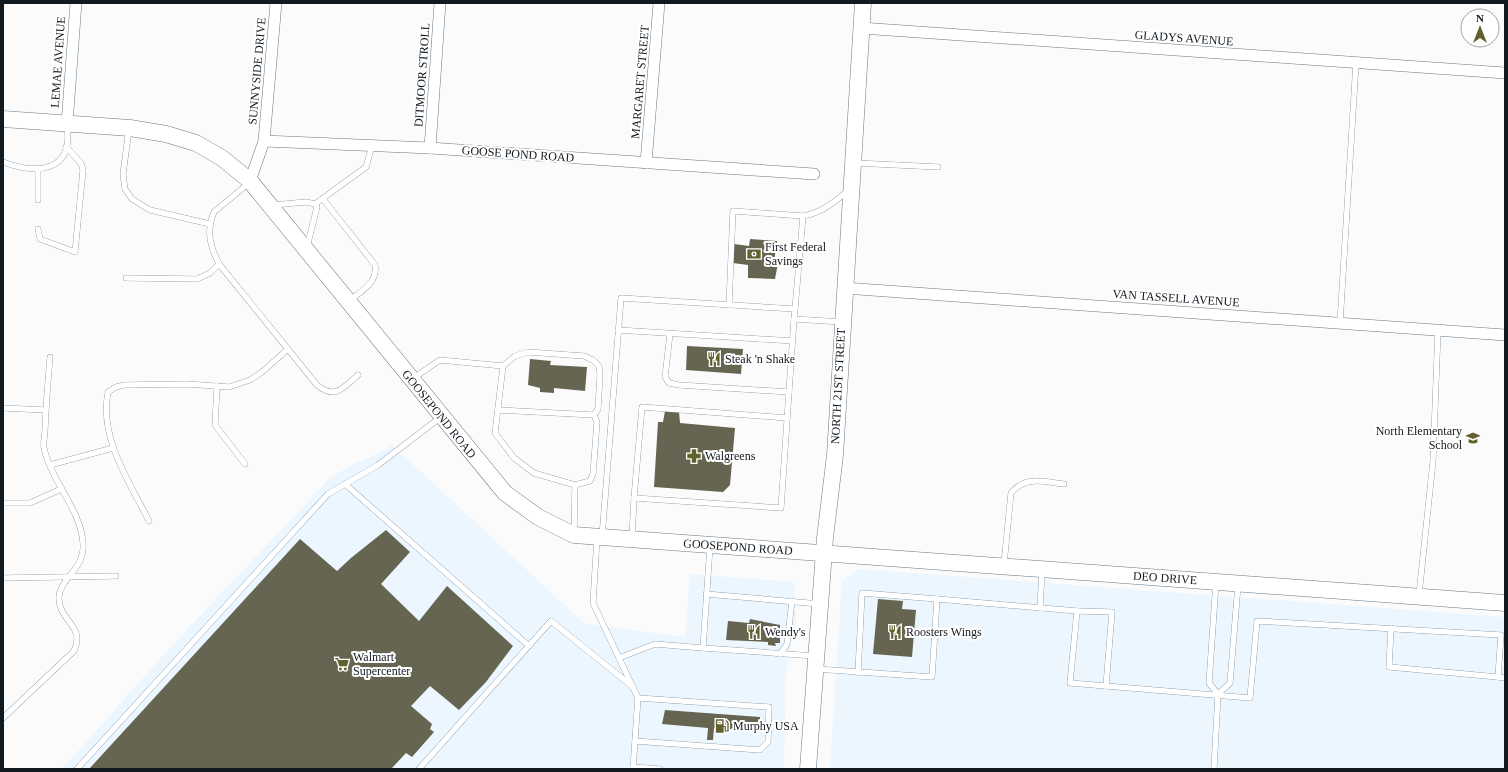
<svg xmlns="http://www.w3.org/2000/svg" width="1508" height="772" font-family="'Times New Roman',serif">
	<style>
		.built { fill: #ebf6ff }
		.building { fill: #656551 }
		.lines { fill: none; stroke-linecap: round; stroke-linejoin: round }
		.lane-casing { stroke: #677987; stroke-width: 6 }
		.street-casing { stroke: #677987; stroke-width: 12 }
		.secondary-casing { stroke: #677987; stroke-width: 17 }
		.lane { stroke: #fff; stroke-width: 5.5 }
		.street { stroke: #fff; stroke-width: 11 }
		.secondary { stroke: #fff; stroke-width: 16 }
		.labels { text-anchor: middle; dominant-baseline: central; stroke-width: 4; stroke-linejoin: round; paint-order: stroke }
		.street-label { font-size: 12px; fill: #12191f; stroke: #fff }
		.poi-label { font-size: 12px; fill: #12191f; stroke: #fff; text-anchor: start }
	</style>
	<rect width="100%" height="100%" fill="#fbfbfb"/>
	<g class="built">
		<path d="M392 445 585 624 685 637 690 574 794 582 796 619 786 673 784 769H62L167 651 329 479 351 465 376 455Z"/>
		<path d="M858 569 1505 617V769H830L842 582Z"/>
	</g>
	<g class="building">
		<path d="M750 239 777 241 774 262 778 263 775 279 748 278V265L733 263 734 244 749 246Z"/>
		<path d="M687 346 743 349 741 374 686 370Z"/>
		<path d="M530 359 551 361 550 365 587 367 585 391 554 388V393L540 392V388L528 385Z"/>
		<path d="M665 411 679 412 680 423 735 428 730 485 723 492 654 487 658 422H663Z"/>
		<path d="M386 530 410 552 381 584 419 621 447 586 513 646 486 682 459 710 430 686 411 706 432 724 430 729 434 732 412 757 406 753 391 769H89L300 539 337 571 351 558Z"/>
		<path d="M878 599 903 601 902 609 916 610 912 657 873 654Z"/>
		<path d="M750 619 780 625V643H775L776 646 768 645V642L726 640 728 621 749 623Z"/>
		<path d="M665 710 760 717V731L714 728 713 740H707L708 728 662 724Z"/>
	</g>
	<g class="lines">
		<defs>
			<g id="lane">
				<path d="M129 129 123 174 125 189 132 199 150 210 210 224"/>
				<path d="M3 162C37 175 74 172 67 126"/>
				<path d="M855 163 938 167"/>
				<path d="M249 183 214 212C206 231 210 246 219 264L317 385C335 400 343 388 358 375"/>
				<path d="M323 199 375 265C378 283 361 291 349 301"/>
				<path d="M38 200V169"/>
				<path d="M315 204 366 167 372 146"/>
				<path d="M273 205 306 202 315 204 317 207 307 247"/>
				<path d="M38 229 40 239 75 252 83 170 81 163 66 147"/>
				<path d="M126 278 197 279 210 273 219 264"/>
				<path d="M729 305 733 211 803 216C822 213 834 202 849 190"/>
				<path d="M795 309 803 216"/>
				<path d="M1340 323 1356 63"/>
				<path d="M618 330 793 341"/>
				<path d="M670 334 665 377 669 383 679 385 789 392"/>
				<path d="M503 366 515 356 528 352 584 356 593 360 599 366 600 375 598 409 594 415"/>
				<path d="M412 379 440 360 503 366 495 433 514 458 534 473 575 485 574 533"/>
				<path d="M217 386 215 425 245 464"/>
				<path d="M3 408 45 410"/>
				<path d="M498 410 594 415 597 422 593 474 590 481 575 485"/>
				<path d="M787 418 642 407 634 498 781 508 794 319"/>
				<path d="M50 465 113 448"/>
				<path d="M345 484 529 646"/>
				<path d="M3 503H30L61 489"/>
				<path d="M149 521C129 481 99 438 108 392L116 387 124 385 187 384 229 387 250 380 262 372 288 349"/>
				<path d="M602 537 621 298 795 309 794 319 842 322"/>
				<path d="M597 538 593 603 638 698 633 769"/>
				<path d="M632 538 634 498"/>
				<path d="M710 546 703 648 815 656"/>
				<path d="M1004 564 1011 493C1026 475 1043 482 1064 484"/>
				<path d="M3 578 116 576"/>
				<path d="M706 594 820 604"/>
				<path d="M1419 595 1433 461 1438 330"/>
				<path d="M1040 608 1042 570"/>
				<path d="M1077 611 1112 612 1106 686"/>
				<path d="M1391 628 1389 667 1498 677"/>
				<path d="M780 654 787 644 792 601"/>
				<path d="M619 658 655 644 703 648"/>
				<path d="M816 669 932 677 937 599 1077 611 1070 683 1250 698 1257 621 1501 635 1498 677 1505 678"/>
				<path d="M858 673 862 593 937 599"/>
				<path d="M1218 694 1230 683 1238 585"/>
				<path d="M3 718 74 651C86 625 58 621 59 597 60 578 85 570 83 543 81 510 51 481 44 448 43 442 45 435 45 430 46 405 48 381 50 357"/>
				<path d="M635 741 760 750 768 742 769 707 638 698"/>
				<path d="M633 767 660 769"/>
				<path d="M77 769 328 494 378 465 441 417"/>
				<path d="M419 769 551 621 633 687"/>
				<path d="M1214 769 1218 694 1209 683 1216 582"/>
			</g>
			<g id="street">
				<path d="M861 28 1505 73"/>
				<path d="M67 124 76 3"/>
				<path d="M264 141 276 3"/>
				<path d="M430 148 440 3"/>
				<path d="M646 163 659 3"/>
				<path d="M250 181 264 141 430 148 814 174"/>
				<path d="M844 288 1505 335"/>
			</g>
			<g id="secondary">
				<path d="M3 119 130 128 166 134 196 143 222 158 250 181 505 493 538 517 574 535 1505 603"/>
				<path d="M808 769 825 538 835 455 863 3"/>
			</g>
		</defs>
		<use href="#lane" class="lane-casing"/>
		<use href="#street" class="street-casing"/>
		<use href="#secondary" class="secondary-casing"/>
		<use href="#lane" class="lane"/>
		<use href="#street" class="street"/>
		<use href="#secondary" class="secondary"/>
	</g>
	<defs>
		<symbol id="bank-bare" viewBox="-9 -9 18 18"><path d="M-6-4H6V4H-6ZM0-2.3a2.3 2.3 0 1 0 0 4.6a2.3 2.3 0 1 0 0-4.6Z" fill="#63622f" stroke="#fff" stroke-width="2.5" paint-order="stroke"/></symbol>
		<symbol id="restaurant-bare" viewBox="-9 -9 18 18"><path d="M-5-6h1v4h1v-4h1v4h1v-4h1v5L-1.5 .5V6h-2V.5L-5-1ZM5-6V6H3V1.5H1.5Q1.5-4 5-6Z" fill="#63622f" stroke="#fff" stroke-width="2.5" paint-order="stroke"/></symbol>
		<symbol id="school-bare" viewBox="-9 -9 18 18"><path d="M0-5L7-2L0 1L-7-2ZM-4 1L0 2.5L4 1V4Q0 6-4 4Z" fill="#63622f" stroke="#fff" stroke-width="2.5" paint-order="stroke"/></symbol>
		<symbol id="pharmacy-bare" viewBox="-9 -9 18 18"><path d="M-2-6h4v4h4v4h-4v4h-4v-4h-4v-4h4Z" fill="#63622f" stroke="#fff" stroke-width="2.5" paint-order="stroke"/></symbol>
		<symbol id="supermarket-bare" viewBox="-9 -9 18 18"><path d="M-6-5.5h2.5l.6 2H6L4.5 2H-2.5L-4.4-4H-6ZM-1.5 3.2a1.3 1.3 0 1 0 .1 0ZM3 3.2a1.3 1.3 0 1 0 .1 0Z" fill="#63622f" stroke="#fff" stroke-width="2.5" paint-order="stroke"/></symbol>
		<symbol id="fuel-bare" viewBox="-9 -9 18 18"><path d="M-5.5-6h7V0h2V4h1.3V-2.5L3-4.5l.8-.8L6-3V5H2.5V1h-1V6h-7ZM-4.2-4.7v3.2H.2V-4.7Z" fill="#63622f" stroke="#fff" stroke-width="2.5" paint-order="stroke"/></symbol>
	</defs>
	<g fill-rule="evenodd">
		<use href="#bank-bare" x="744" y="244" width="20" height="20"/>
		<use href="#restaurant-bare" x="704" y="349" width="20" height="20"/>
		<use href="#school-bare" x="1463" y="428" width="20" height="20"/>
		<use href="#pharmacy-bare" x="684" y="446" width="20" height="20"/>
		<use href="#restaurant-bare" x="744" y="622" width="20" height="20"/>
		<use href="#restaurant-bare" x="885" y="622" width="20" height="20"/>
		<use href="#supermarket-bare" x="332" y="654" width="20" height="20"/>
		<use href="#fuel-bare" x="712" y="716" width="20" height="20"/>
	</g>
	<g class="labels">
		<g class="street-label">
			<text transform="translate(1184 38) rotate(4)">GLADYS AVENUE</text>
			<text transform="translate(58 62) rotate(-86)">LEMAE AVENUE</text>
			<text transform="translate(257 71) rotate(-85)">SUNNYSIDE DRIVE</text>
			<text transform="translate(422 75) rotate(-86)">DITMOOR STROLL</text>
			<text transform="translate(640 82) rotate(-85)">MARGARET STREET</text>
			<text transform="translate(518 154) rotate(4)">GOOSE POND ROAD</text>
			<text transform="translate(1176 298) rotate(4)">VAN TASSELL AVENUE</text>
			<text transform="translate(838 386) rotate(-87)">NORTH 21ST STREET</text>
			<text transform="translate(439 414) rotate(51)">GOOSEPOND ROAD</text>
			<text transform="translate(738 547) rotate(4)">GOOSEPOND ROAD</text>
			<text transform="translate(1165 578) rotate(4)">DEO DRIVE</text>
		</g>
		<g class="poi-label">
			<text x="765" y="247">First Federal<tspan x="765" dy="14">Savings</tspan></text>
			<text x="725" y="359">Steak 'n Shake</text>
			<text x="1462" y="431" text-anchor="end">North Elementary<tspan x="1462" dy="14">School</tspan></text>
			<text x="705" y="456">Walgreens</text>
			<text x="765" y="632">Wendy's</text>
			<text x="906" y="632">Roosters Wings</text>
			<text x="353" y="657">Walmart<tspan x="353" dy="14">Supercenter</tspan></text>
			<text x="733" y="726">Murphy USA</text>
		</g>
	</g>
	<rect width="1508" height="772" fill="none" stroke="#12191f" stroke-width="8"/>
	<g transform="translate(1480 28)"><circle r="19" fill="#ffffff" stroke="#a0a3a5"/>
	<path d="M0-3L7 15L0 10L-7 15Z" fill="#63622f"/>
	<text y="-6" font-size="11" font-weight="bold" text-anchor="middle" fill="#12191f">N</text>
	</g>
</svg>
